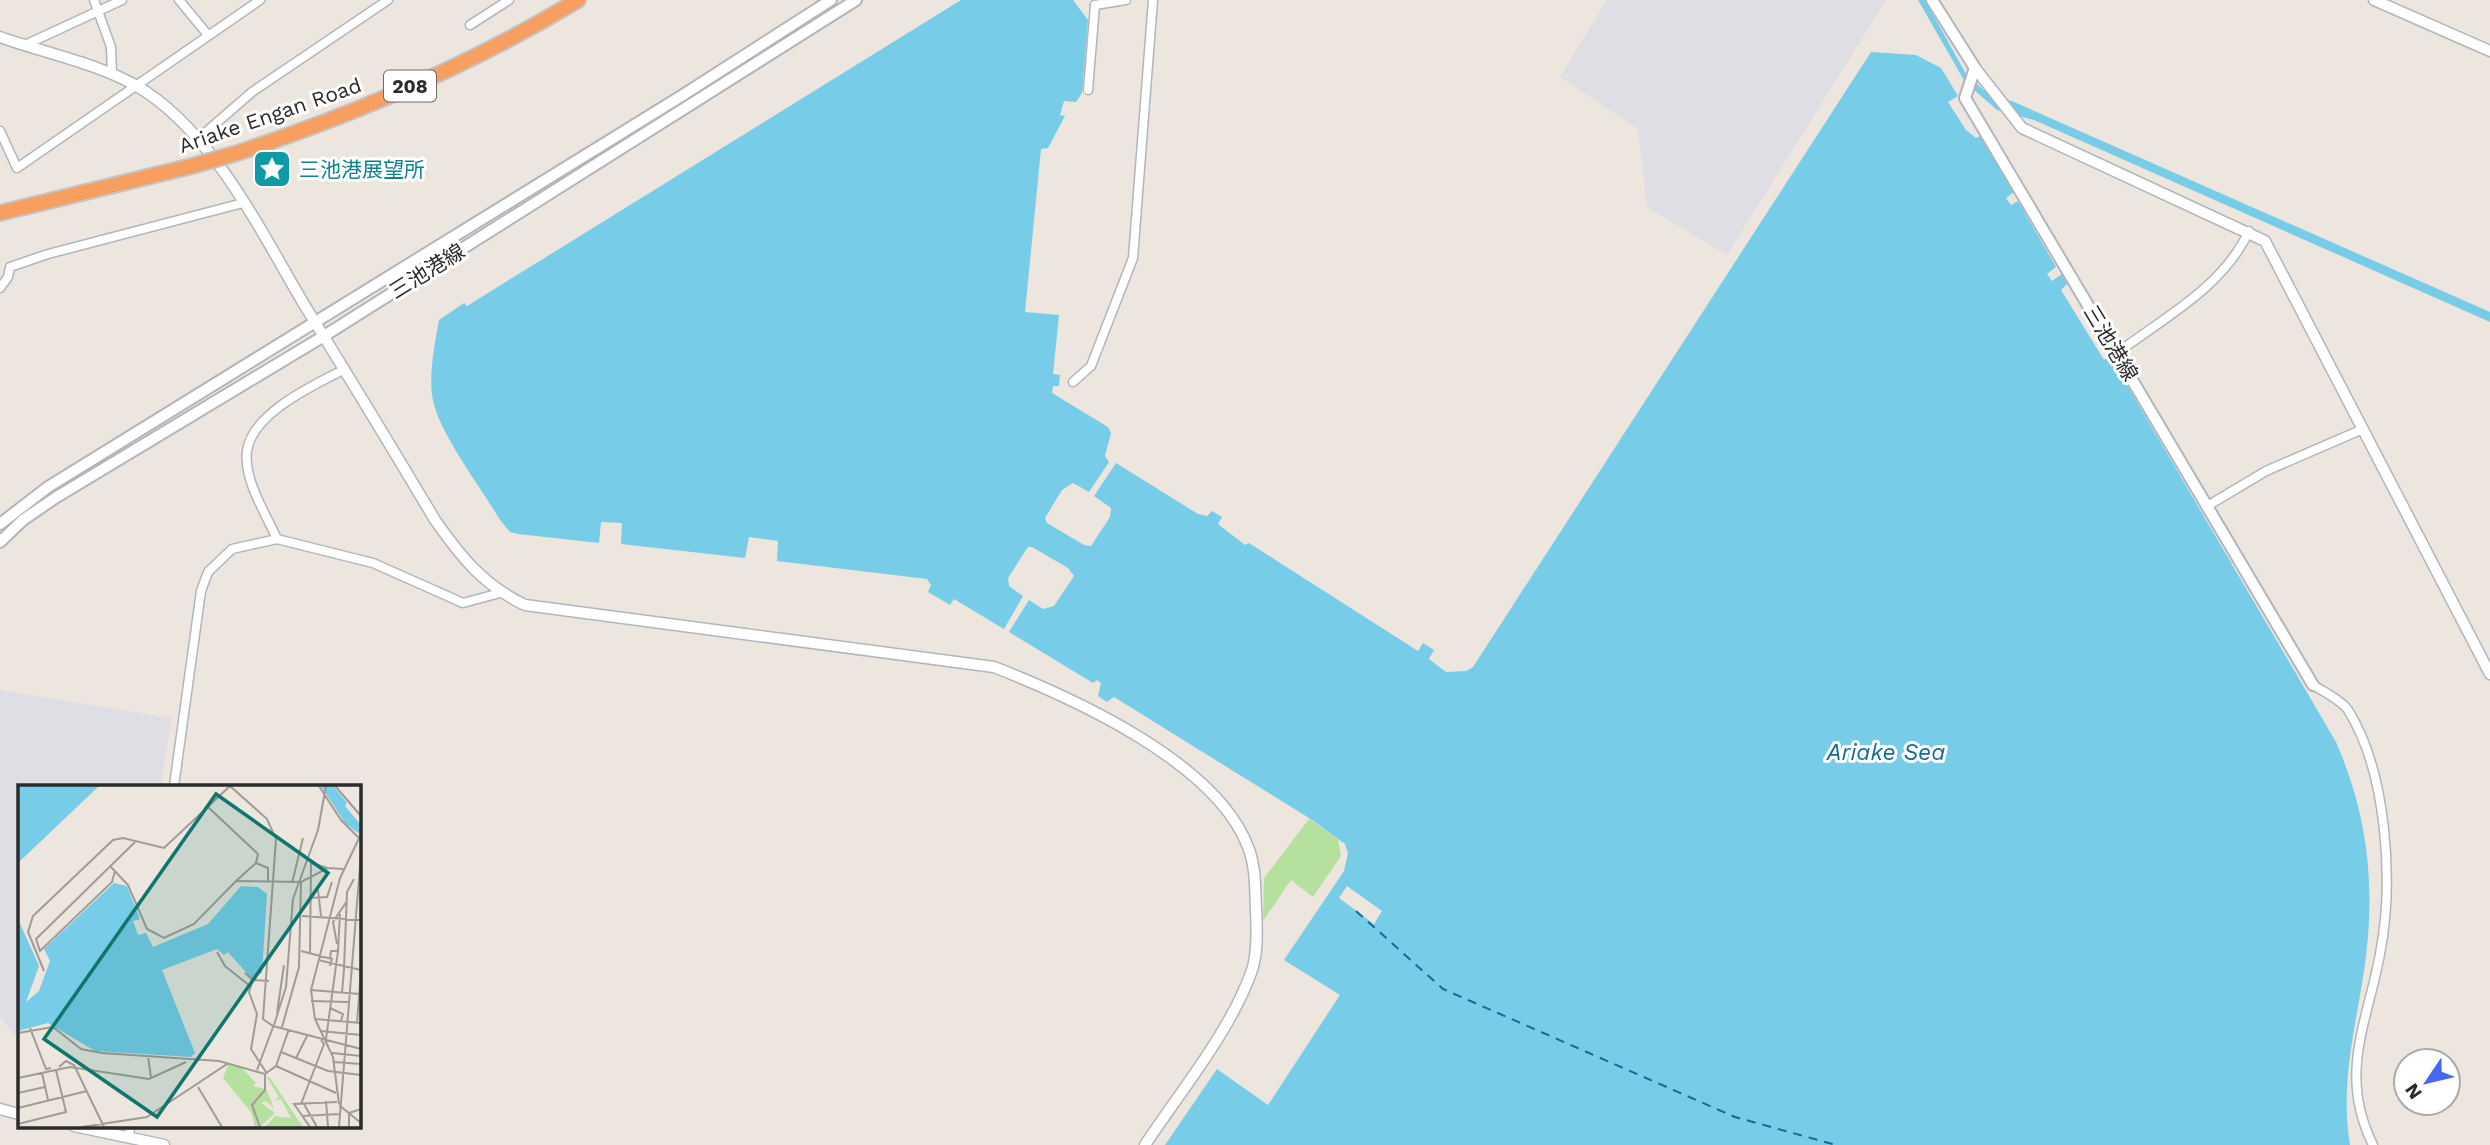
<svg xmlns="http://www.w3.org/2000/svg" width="2490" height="1145" font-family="'Work Sans','Noto Sans JP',sans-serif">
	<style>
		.industrial { fill: #e0dee5 }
		.green { fill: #b5e09e }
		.water { fill: #77cce8 }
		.pier { fill: #ece6de }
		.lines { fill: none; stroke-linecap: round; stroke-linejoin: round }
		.ferry { stroke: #156b96; stroke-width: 2; stroke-dasharray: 9 7; stroke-linecap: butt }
		.minor-casing { stroke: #b2b5be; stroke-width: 11 }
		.tertiary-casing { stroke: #b2b5be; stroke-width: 13 }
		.secondary-casing { stroke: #b2b5be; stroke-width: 14 }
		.motorway-casing { stroke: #c4c4c4; stroke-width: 18 }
		.minor { stroke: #fff; stroke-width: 8 }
		.tertiary { stroke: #fff; stroke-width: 10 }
		.secondary { stroke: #fff; stroke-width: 10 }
		.motorway { stroke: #f69f60; stroke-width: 14 }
		.motorway-bridge-casing { stroke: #c4c4c4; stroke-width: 18; stroke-linecap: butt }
		.motorway-bridge { stroke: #f69f60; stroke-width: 14 }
		.labels { text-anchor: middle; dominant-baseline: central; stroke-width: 6; stroke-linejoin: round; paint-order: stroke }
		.shield { fill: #fff; stroke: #6b6b6b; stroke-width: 2 }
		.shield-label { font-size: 19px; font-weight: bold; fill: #2b2b2b }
		.street-label { font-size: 21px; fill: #2b2b2b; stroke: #fff }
		.culture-label { font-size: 21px; fill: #0d838f; stroke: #fff; text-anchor: start }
		.water-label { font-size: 23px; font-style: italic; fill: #156b96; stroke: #fff }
		.inset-river { fill: none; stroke: #77cce8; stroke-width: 3.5 }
		.inset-road { fill: none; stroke: #9f9b96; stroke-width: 2 }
		.view { fill: #0f766e; fill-opacity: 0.15; stroke: #0f766e; stroke-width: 3.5 }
		.inset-edge { fill: none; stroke: #2b2b2b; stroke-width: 3.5 }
	</style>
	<rect width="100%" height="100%" fill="#ece6de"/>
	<g class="industrial">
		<path d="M1607 0H1886L1727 255 1647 207 1638 129 1560 77Z"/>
		<path d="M0 690 172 718 161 786H19V1040L0 1017Z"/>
	</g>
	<path class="green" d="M1309 819 1338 839 1341 856 1313 897 1291 880 1263 921 1264 878Z"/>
	<g class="water">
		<path d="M961 0H1073L1088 20 1082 93 1076 102 1064 101 1060 115 1065 116 1048 148 1041 149 1025 312 1059 315 1053 374 1060 375 1059 386H1053L1052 393 1108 427 1111 433 1105 456 1109 462 1089 492 1073 483 1062 490 1045 518 1047 523 1084 545 1091 546 1110 517 1111 508 1094 496 1116 463 1198 514 1207 516 1212 511 1222 517 1218 524 1245 545 1249 543 1418 651 1423 643 1434 650 1429 659 1446 672 1466 671 1473 667 1871 52 1916 55 1941 68 1958 96 1948 102 1966 130 1976 138 1984 134 1987 138 1984 141 2014 192 2006 198 2011 205 2018 201 2056 267 2047 274 2052 281 2062 274 2067 284 2061 290 2104 360 2110 356 2336 742C2369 817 2376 891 2364 971 2355 1030 2340 1084 2350 1145H1165L1217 1069 1268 1105 1340 995 1284 960 1344 871 1348 853 1345 844 1309 818 1114 697 1107 702 1098 696 1101 683 1097 680 1093 683 1009 632 1029 600 1043 609 1054 606 1074 576 1068 568 1032 547H1028L1008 578 1009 586 1023 596 1004 629 954 599 950 605 928 592 931 585 927 579 777 561 778 541 749 537 745 558 621 544 622 523 601 522 599 543 518 534 510 532 500 520C482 489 439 433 433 400 428 378 435 342 439 320L464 303 467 306Z"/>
		<path d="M1918 0H1925L1966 74 1986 92 2014 102 2490 312V322L2034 120 1997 110 1965 82Z"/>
	</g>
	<path class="pier" d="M1347 886 1382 911 1374 924 1339 898Z"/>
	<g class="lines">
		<path class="ferry" d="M1356 911 1443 989 1735 1117 1836 1145"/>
		<defs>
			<g id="minor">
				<path d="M94 0 111 47 112 74"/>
				<path d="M179 0 208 35"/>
				<path d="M1095 5 1126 0"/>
				<path d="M470 25 509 0"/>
				<path d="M25 45 122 0"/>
				<path d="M1088 90 1095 5"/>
				<path d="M0 131 17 168 260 0"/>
				<path d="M198 139 252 92 388 0"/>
				<path d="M0 288 8 277 10 267 48 254 243 203"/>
				<path d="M2117 353C2165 317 2223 287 2249 231"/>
				<path d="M1073 382 1091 366 1133 258 1153 0"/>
				<path d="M2209 505 2266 471 2363 429"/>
				<path d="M277 539C266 514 243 479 247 451 252 413 314 385 345 369"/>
				<path d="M2313 685C2324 692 2341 700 2348 710 2387 772 2394 882 2380 954 2367 1024 2338 1074 2373 1145"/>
				<path d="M174 786 201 591 208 572 232 549 277 539 373 563 463 603 500 593"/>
				<path d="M129 1138 130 1126"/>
			</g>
			<g id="tertiary">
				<path d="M2374 0 2490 51"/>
				<path d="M0 37C45 53 93 62 135 85 212 129 261 232 305 306 349 377 392 448 435 520 461 557 483 585 525 605L994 667C1073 698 1216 762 1248 847 1256 867 1255 889 1256 910 1257 929 1258 955 1251 973 1229 1033 1180 1092 1145 1145"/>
				<path d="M1975 68 2022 128 2265 241 2490 674"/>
				<path d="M0 1109 19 1114"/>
				<path d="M74 1126 164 1145"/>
			</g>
			<g id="secondary">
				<path d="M1932 0 1975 68 1965 98 2313 685"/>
				<path d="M0 524 48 487 683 95 831 0"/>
				<path d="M0 542 23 520 55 498 324 336 856 0"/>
			</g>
			<g id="motorway">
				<path d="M234 154C353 115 471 65 578 0"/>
				<path d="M0 213 192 166"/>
			</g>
		</defs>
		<use href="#minor" class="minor-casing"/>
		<use href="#tertiary" class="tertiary-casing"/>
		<use href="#secondary" class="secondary-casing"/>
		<use href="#motorway" class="motorway-casing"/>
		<use href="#minor" class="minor"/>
		<use href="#tertiary" class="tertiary"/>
		<use href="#secondary" class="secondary"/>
		<use href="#motorway" class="motorway"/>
		<defs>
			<path id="motorway-bridge" d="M192 166 234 154"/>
		</defs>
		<use href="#motorway-bridge" class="motorway-bridge-casing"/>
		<use href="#motorway-bridge" class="motorway-bridge"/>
	</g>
	<defs>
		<symbol id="sight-square" viewBox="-11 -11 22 22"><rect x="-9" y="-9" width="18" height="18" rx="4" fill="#0f9aa8" stroke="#fff"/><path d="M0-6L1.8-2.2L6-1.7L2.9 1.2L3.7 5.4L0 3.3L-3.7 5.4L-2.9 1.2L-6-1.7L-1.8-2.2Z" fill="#fff"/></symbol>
	</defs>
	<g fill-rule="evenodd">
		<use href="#sight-square" x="250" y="147" width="44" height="44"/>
	</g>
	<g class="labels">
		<rect class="shield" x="384" y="70.5" width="52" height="31" rx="5"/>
		<g class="shield-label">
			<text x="410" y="86">208</text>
		</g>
		<g class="street-label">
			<text transform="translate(270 115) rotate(-19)">Ariake Engan Road</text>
			<text transform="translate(427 271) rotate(-32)">三池港線</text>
			<text transform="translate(2111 343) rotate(59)">三池港線</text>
		</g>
		<g class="culture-label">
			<text x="299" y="169">三池港展望所</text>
		</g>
		<g class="water-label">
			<text x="1886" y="752">Ariake Sea</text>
		</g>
	</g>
	<g transform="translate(18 785)">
		<rect width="343" height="343" fill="#ece6de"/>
		<path d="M210 280 224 283 238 298 235 301 248 304 256 323 248 316 243 318 257 328 242 342H237L233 327 205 293ZM248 291 252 293 285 342H247L257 331 273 333 263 314 256 316 261 312Z" fill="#b5e09e"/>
		<path d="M0 1H81L0 78ZM303 1H315L329 18 327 21 343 40V50L327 38ZM96 98 109 101 122 134 115 136 120 150 128 148 135 162 190 139 223 101 240 102 249 109 244 188 233 193 210 167 206 170 199 164 144 185 177 268 173 272 77 266 30 238 0 246V134L21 181 8 217 21 206 32 176 26 164Z" fill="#77cce8"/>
		<path class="inset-river" d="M0 234 43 212 114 161 128 158"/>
		<path class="inset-road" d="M212 1 249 34 258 54 245 234 255 241 343 264M301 1 323 35 341 53M317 1 343 31M190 22 240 69 238 78 218 96M238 78 250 83V96M93 82 110 100 129 144 146 153 176 139 218 96 283 97 310 83 325 84M97 86 94 97 22 166 18 154 117 57M274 98 285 53M300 105 303 131M292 113 309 112 314 97M284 131 343 135M319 159 315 137 329 116M283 166 314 174 312 181M199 167 207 181 232 201M292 168 293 78 310 83M312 174 313 166H320L322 129M300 175 343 185M326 184 329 107 336 94M26 186 10 147 15 131 95 55 105 53 146 63 212 1M227 188 235 195 251 196M235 195 231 207 239 229 233 264 248 287M293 205 341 209M324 208 326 184M293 216 330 217M312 223 325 229 323 236M259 228 266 180M297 234 343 238M339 238 343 186M256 240 268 202 275 114 300 45 308 1M264 242 281 182 283 97M12 243 28 284 33 283M303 246 343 250M0 248 35 242 63 264 84 268M308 254 320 166M263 267 310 286 343 290M84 268 201 276 247 289 258 281 271 244M314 268 343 271M130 271 133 293M278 273 289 251M316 277 343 279M258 281 318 308M41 282 48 276 56 280 86 342M239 285 255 242M24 288 30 315M0 293 52 282 131 294 168 277M343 295V324M180 302 204 342M0 308 27 302M308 316 310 342M283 319 306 259 303 255M286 319 299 342M321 319 315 272 297 234 293 205 322 93 343 49M321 320 343 338M0 323 69 306M284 331 322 329M0 339 48 327 38 285M64 342 129 332 209 279M242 342 234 320 247 305V289M292 342 276 319 319 317M321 342 343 69M331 342V328L343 324"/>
		<path class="view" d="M198 9 310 88 139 332 26 254Z"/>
		<rect width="343" height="343" class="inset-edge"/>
	</g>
	<g transform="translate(2427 1082) rotate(235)"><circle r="33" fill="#ffffff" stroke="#aaaaaa" stroke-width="2"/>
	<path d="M0-5L12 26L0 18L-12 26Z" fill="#4769f0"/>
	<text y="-10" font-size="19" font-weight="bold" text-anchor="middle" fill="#2b2b2b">N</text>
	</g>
</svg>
